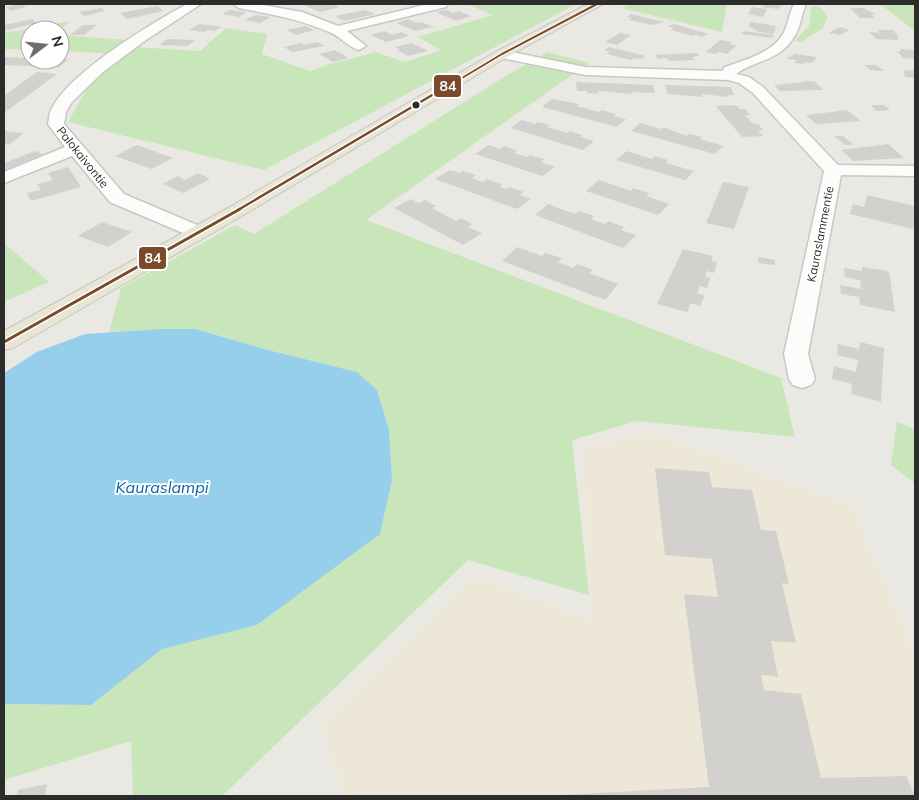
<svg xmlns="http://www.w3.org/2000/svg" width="919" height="800" font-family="Mulish,sans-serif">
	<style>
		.education { fill: #ede7d7 }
		.green { fill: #c9e6bb }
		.water { fill: #95cfec }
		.building { fill: #d3d1cd }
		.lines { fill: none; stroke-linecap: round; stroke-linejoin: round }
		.minor-casing { stroke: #c8c7c7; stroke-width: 3 }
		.major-casing { stroke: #c6c5c2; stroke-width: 2 }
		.minor { fill: #fcfcfb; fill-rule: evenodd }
		.major { fill: #e7e5d4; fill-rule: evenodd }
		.bus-1-far2-casing { stroke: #fff; stroke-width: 4 }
		.bus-1-far1-casing { stroke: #fff; stroke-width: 5 }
		.bus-1-casing { stroke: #fff; stroke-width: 6 }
		.bus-1-far2 { stroke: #7a4b2a; stroke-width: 2 }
		.bus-1-far1 { stroke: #7a4b2a; stroke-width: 2.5 }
		.bus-1 { stroke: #7a4b2a; stroke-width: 3 }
		.bus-dot { fill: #2c2c2c; stroke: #fff; stroke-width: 2 }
		.labels { text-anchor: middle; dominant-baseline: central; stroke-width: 4; stroke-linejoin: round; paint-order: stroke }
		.far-street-label { font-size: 12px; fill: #2c2c2c; stroke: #fff }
		.water-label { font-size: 16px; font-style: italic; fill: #0c61a0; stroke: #fff }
		.line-badge { stroke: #fff; stroke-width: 2 }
		.badge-label { font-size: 14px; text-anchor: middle; font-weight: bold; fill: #fff }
	</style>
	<rect width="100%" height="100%" fill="#eae8e2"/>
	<path class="education" d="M649 432 852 505 915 653V796H346L320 725 476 576 591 620 583 448Z"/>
	<g class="green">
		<path d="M466 4H576L264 170 68 122 93 78 122 54 60 51V35L139 41 133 47 200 51 226 28 267 34 262 54 310 71 327 65 376 52 405 62 441 50 418 37 493 15Z"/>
		<path d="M631 4H727L722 32 622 8Z"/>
		<path d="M880 4H915V31Z"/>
		<path d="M815 6 821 8 828 17 823 28 801 42 794 41 809 26 811 7Z"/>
		<path d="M71 21 59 30H30V50L4 49V33Z"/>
		<path d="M548 52 589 63 366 220 781 378 795 437 637 421 572 440 589 595 468 560 222 796H133L131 741 4 780V704L91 705 162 649 257 625 380 533 392 480 389 430 377 390 357 372 260 348 196 329 109 332 121 288 235 225 254 234 504 77Z"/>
		<path d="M4 243 49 282 4 302Z"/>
		<path d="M897 422 915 429V483L891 465Z"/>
	</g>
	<path class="water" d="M163 329H196L260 348 357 372 377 390 389 430 392 480 380 534 257 625 162 649 91 705 4 704V373L37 352 85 334Z"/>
	<g class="building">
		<path d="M21 4 26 7 11 11 6 7Z"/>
		<path d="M301 4H331L340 7 320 12Z"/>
		<path d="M765 4H771L782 5 778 9 762 7Z"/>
		<path d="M157 6 164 11 127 19 120 13Z"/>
		<path d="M752 7 767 9 763 17 748 14Z"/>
		<path d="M101 8 105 11 84 16 79 12Z"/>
		<path d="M850 8H864L875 14 871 15 875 18H860Z"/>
		<path d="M230 10 247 12 239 17 222 14Z"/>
		<path d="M365 10 375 14 345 21 335 16Z"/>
		<path d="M446 10 453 13 459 11 471 16 456 21 436 12Z"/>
		<path d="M631 14 664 22 653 25 629 20 632 18 627 17Z"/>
		<path d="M256 15 271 17 260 23 245 20Z"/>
		<path d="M32 19 37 23 4 31V25Z"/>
		<path d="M408 19 417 23 422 22 433 27 416 31 396 23Z"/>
		<path d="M751 22 776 26 774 34 759 32 748 26Z"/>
		<path d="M199 24 222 27 215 31 209 30 205 32 189 30Z"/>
		<path d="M674 24 708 34 702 37 696 35 693 36 671 30 674 28 668 26Z"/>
		<path d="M83 25H97L84 35H70Z"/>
		<path d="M305 26 314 30 296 35 287 30Z"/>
		<path d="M839 27 850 30 840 35 829 33Z"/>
		<path d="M878 30H893L899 37H896L899 40 876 39 869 32 880 33Z"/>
		<path d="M385 31 392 35 401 32 409 36 386 42 371 35Z"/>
		<path d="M743 31 774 35 773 38 741 34Z"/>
		<path d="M620 33 631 35 617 45 605 42Z"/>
		<path d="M167 39 195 40 188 46 159 45Z"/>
		<path d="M720 40 732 42 729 44 736 46 727 54 719 52 716 54 706 52Z"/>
		<path d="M317 42 325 46 292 52 284 47 301 43 305 45Z"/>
		<path d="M412 43 428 51 408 56 397 50H400L395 47Z"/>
		<path d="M609 47 646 56 641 59 634 58 631 60 607 54 610 52 604 50Z"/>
		<path d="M900 49 915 50V59L903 58 897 51 901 52Z"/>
		<path d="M335 50 349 58 333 62 319 54Z"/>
		<path d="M696 53 700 56 692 57 695 60 669 61 667 58 658 59 655 55Z"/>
		<path d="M795 54 817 57 812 63 804 62 803 64 794 63 796 60 786 59Z"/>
		<path d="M4 57 30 58V60L69 59 59 67 4 65Z"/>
		<path d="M865 65H875L885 71 870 70Z"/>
		<path d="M903 70 915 71V78L905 77Z"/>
		<path d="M37 72 57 74 4 113V96Z"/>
		<path d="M804 81H814L824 90 780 91 774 85 805 82Z"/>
		<path d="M576 82 653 85 655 93 632 92 633 94 598 91V94L587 93V91H577Z"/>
		<path d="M665 85 731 87 734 95H727L728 97 701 94 702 97 668 94Z"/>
		<path d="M552 99 580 104 577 106 599 112 602 110 616 114 614 116 626 119 617 127 542 107Z"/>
		<path d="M736 105 740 109H745L750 115H745L753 124H758L763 130 758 131 763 136 742 137 716 106Z"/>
		<path d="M871 105H884L890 110 876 111Z"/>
		<path d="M847 110 861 121 816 124 806 115Z"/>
		<path d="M522 120 535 124 538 122 550 125 547 127 567 133 570 131 583 135 580 137 594 141 583 150 511 128Z"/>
		<path d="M640 123 661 129 663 127 687 136 689 134 702 137 700 139 723 146 715 154 631 131Z"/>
		<path d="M4 131 24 133 9 145 4 144Z"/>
		<path d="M834 136H843L854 145H845Z"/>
		<path d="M888 144 904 158 853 161 841 150Z"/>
		<path d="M137 145 173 158 151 169 115 156Z"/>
		<path d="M489 145 500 149 504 146 517 151 514 153 527 157 530 155 544 159 541 162 555 167 542 176 475 154Z"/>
		<path d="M35 151 43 154 4 170V163Z"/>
		<path d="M627 151 652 159 655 156 668 160 666 163 694 171 685 180 616 160Z"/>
		<path d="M68 167 81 187 31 201 27 193 41 190 37 184 53 180 48 173Z"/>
		<path d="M450 170 460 173 463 171 476 175 472 178 483 182 486 179 503 185 500 187 506 189 509 187 524 192 520 195 531 199 517 209 435 179Z"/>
		<path d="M198 173 210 179 183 193 163 184 178 176 185 180Z"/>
		<path d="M599 180 631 191 633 188 649 193 646 196 669 204 658 215 586 191Z"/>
		<path d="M723 182 749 187 734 229 706 223Z"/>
		<path d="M867 195 915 206 913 229 850 214 853 204 864 207Z"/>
		<path d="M411 199 419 203 425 200 436 206 432 208 456 221 461 218 472 224 468 227 482 233 463 245 394 208Z"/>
		<path d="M548 204 575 214 579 211 594 216 591 219 605 224 608 221 624 227 621 230 636 235 623 248 535 215Z"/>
		<path d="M102 222 132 232 108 247 78 236Z"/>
		<path d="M517 247 542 256 545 253 562 258 558 262 573 268 577 264 593 270 589 273 618 284 605 300 502 261Z"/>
		<path d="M683 249 713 256 711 261 717 262 714 273 707 271 705 276 710 278 707 288 700 286 697 293 705 295 700 306 691 303 687 312 657 304Z"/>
		<path d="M759 257 775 260V265L758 263Z"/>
		<path d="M862 267 889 271 895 312 860 305 859 297 841 294 840 285 861 289 860 280 845 277 844 268 862 271Z"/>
		<path d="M860 342 884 348 881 402 851 394 852 384 832 379 834 366 856 372 858 360 837 355 838 344 859 349Z"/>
		<path d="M655 468 709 472 712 487 752 490 761 530 776 531 789 584 782 583 796 643 771 641 778 677 761 675 764 690 801 694 821 778 906 776 915 796H560V795L709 787 684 594 718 597 712 559 665 555Z"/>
		<path d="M47 784 45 796H17L18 790Z"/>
	</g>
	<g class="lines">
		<defs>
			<g id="minor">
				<path d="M187 4H201L146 40 103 72 72 102 66 112 64 124 124 194 204 228 207 232 204 236 197 238 190 236 110 202 72 156 4 183V172L65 147 48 124C49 120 49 116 50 113 63 76 152 23 187 4Z"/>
				<path d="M233 4H257L302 12 338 26 428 4H448L446 7 347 31 366 46 359 50C348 47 340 36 329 32 300 19 270 14 239 8Z"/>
				<path d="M794 4H806C801 15 801 27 794 37 779 62 756 59 736 74L749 77 763 87 838 165 915 166V176L841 175 808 354 815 379 811 385 802 388 793 385 789 379 784 354 824 171 753 93 739 83 728 80 585 75 502 58 495 54 502 50 585 67 722 71 725 67C744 60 772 53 783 34 788 25 789 14 794 4Z"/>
			</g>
			<path id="major" d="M588 4H603L507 57 242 216 13 348 4 350V331L228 208 497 51Z"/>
		</defs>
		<use href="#minor" class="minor-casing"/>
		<use href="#major" class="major-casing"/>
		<use href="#minor" class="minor"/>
		<use href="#major" class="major"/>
		<defs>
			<path id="bus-1-far2" d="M437 93 502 54 597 4"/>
			<path id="bus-1-far1" d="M238 210 439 91"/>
			<path id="bus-1" d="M4 342 240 209"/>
		</defs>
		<use href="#bus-1-far2" class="bus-1-far2-casing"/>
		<use href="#bus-1-far1" class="bus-1-far1-casing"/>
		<use href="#bus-1" class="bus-1-casing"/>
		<use href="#bus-1-far2" class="bus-1-far2"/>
		<use href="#bus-1-far1" class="bus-1-far1"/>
		<use href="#bus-1" class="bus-1"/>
	</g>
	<circle class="bus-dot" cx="416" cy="105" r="4.5"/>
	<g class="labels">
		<g class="far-street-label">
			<text transform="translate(83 157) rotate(51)">Palokaivontie</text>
			<text transform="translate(820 234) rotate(-79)">Kauraslammentie</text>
		</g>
		<g class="water-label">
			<text x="162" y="487">Kauraslampi</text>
		</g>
	</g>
	<g class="line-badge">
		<rect x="433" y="74" width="29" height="24" rx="5" fill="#7a4b2a"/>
		<rect x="138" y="246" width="29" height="24" rx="5" fill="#7a4b2a"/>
	</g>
	<g class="badge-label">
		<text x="448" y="91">84</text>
		<text x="153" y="263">84</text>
	</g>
	<rect width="919" height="800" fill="none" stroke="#2c2c2c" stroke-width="10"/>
	<g transform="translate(45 45) rotate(74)"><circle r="24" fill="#ffffff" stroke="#ababab"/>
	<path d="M0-4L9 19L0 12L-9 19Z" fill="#6e6e6c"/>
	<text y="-8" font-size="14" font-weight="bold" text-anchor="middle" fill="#2c2c2c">N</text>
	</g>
</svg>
